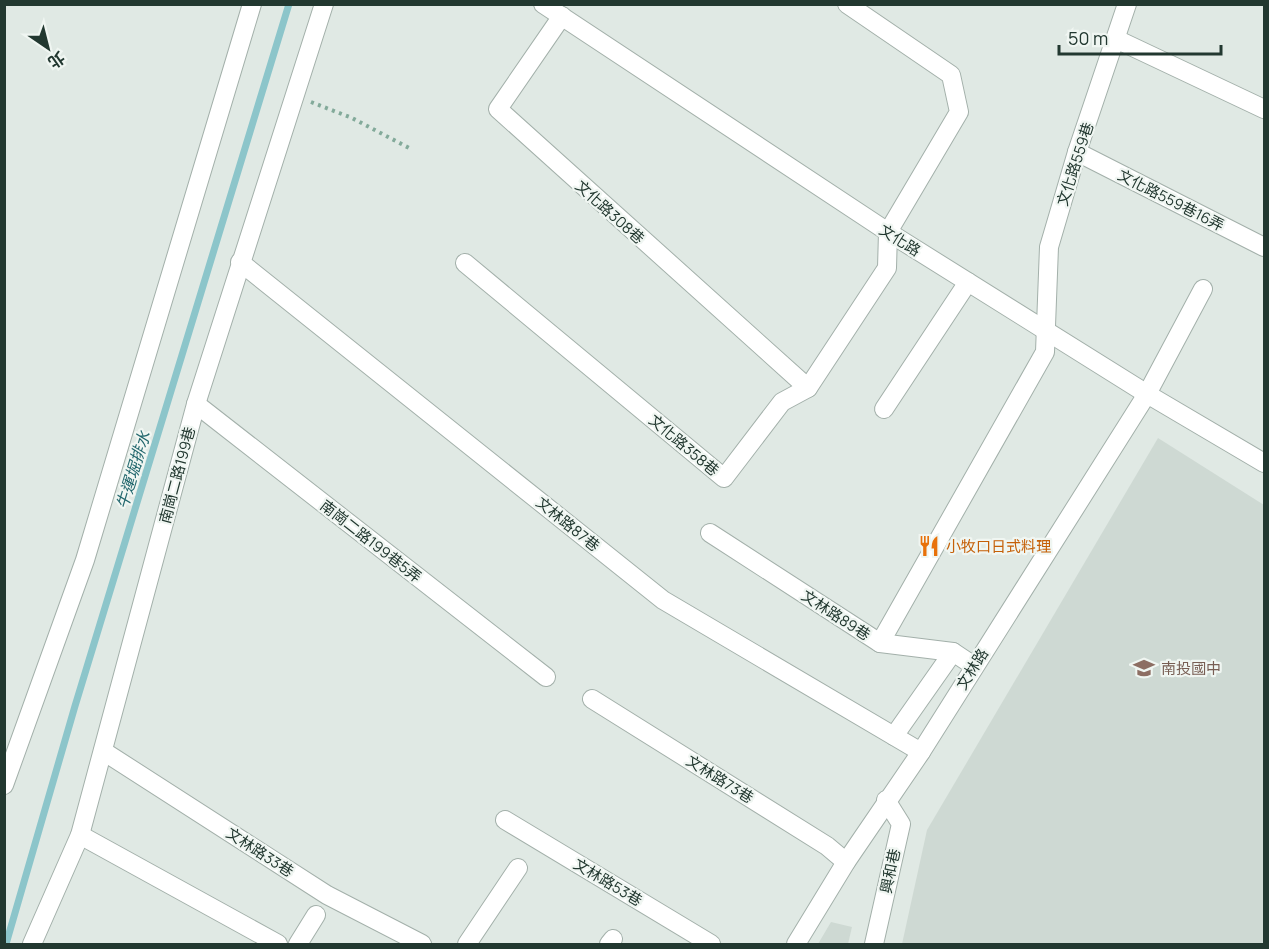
<svg xmlns="http://www.w3.org/2000/svg" width="1269" height="949" font-family="Manrope,'Noto Sans TC',sans-serif">
	<style>
		.built { fill: #ced9d3 }
		.lines { fill: none; stroke-linecap: round; stroke-linejoin: round }
		.stream { stroke: #8cc5ca; stroke-width: 7 }
		.minor-casing { stroke: #a3b0aa; stroke-width: 20 }
		.path { stroke: #83aa9a; stroke-width: 4; stroke-dasharray: 3 4.5; stroke-linecap: butt }
		.minor { stroke: #fff; stroke-width: 18 }
		.labels { text-anchor: middle; dominant-baseline: central; stroke-width: 4.5; stroke-linejoin: round; paint-order: stroke }
		.street-label { font-size: 15px; fill: #223830; stroke: #f0f6f2 }
		.food-label { font-size: 15px; fill: #c56008; stroke: #f0f6f2; text-anchor: start }
		.education-label { font-size: 15px; fill: #785e54; stroke: #f0f6f2; text-anchor: start }
		.water-label { font-size: 16px; font-style: italic; fill: #22676d; stroke: #f0f6f2 }
	</style>
	<rect width="100%" height="100%" fill="#e0e9e4"/>
	<g class="built">
		<path d="M1158 438 1264 505V944H902L927 830Z"/>
		<path d="M831 922 852 927 848 944H818Z"/>
	</g>
	<g class="lines">
		<path class="stream" d="M6 944 75 706 289 4"/>
		<defs>
			<g id="minor">
				<path d="M543 4 888 232 1147 394 1264 463"/>
				<path d="M562 16 498 109 808 388"/>
				<path d="M1118 40 1264 109"/>
				<path d="M1077 152 1264 247"/>
				<path d="M240 262 663 600 921 752"/>
				<path d="M465 263 724 478 782 402 808 388 887 268 888 232 959 112 951 75 847 4"/>
				<path d="M196 404 546 677"/>
				<path d="M884 409 968 282"/>
				<path d="M710 533 880 643 953 652 974 666"/>
				<path d="M880 643 1045 352 1049 247 1077 152 1127 4"/>
				<path d="M592 699 827 846 846 862"/>
				<path d="M894 736 953 652"/>
				<path d="M103 751 327 895 422 944"/>
				<path d="M4 785 85 560 252 4"/>
				<path d="M505 820 711 944"/>
				<path d="M80 835 278 944"/>
				<path d="M32 944 80 835 196 404 324 4"/>
				<path d="M298 944 316 915"/>
				<path d="M467 944 518 868"/>
				<path d="M609 944 613 939"/>
				<path d="M796 944 846 862 921 752 1147 394 1203 289"/>
				<path d="M874 944 901 824 886 800"/>
			</g>
		</defs>
		<use href="#minor" class="minor-casing"/>
		<path class="path" d="M311 102 352 118 411 149"/>
		<use href="#minor" class="minor"/>
	</g>
	<defs>
		<symbol id="restaurant-bare" viewBox="-9 -9 18 18"><path d="M-5-6h1v4h1v-4h1v4h1v-4h1v5L-1.5 .5V6h-2V.5L-5-1ZM5-6V6H3V1.5H1.5Q1.5-4 5-6Z" fill="#e8710a" stroke="#f0f6f2" stroke-width="2.5" paint-order="stroke"/></symbol>
		<symbol id="school-bare" viewBox="-9 -9 18 18"><path d="M0-5L7-2L0 1L-7-2ZM-4 1L0 2.5L4 1V4Q0 6-4 4Z" fill="#8d6e63" stroke="#f0f6f2" stroke-width="2.5" paint-order="stroke"/></symbol>
	</defs>
	<g fill-rule="evenodd">
		<use href="#restaurant-bare" x="914" y="531" width="30" height="30"/>
		<use href="#school-bare" x="1129" y="653" width="30" height="30"/>
	</g>
	<g class="labels">
		<g class="street-label">
			<text transform="translate(1075 164) rotate(-72)">文化路559巷</text>
			<text transform="translate(1171 200) rotate(27)">文化路559巷16弄</text>
			<text transform="translate(610 212) rotate(42)">文化路308巷</text>
			<text transform="translate(900 240) rotate(32)">文化路</text>
			<text transform="translate(684 445) rotate(40)">文化路358巷</text>
			<text transform="translate(177 475) rotate(-75)">南崗二路199巷</text>
			<text transform="translate(568 524) rotate(39)">文林路87巷</text>
			<text transform="translate(371 541) rotate(38)">南崗二路199巷5弄</text>
			<text transform="translate(836 615) rotate(33)">文林路89巷</text>
			<text transform="translate(972 669) rotate(-58)">文林路</text>
			<text transform="translate(720 779) rotate(32)">文林路73巷</text>
			<text transform="translate(260 852) rotate(33)">文林路33巷</text>
			<text transform="translate(890 871) rotate(-78)">興和巷</text>
			<text transform="translate(608 882) rotate(31)">文林路53巷</text>
		</g>
		<g class="food-label">
			<text x="946" y="546">小牧口日式料理</text>
		</g>
		<g class="education-label">
			<text x="1161" y="668">南投國中</text>
		</g>
		<g class="water-label">
			<text transform="translate(133 470) rotate(-73)">牛運堀排水</text>
		</g>
	</g>
	<rect width="1269" height="949" fill="none" stroke="#223830" stroke-width="12"/>
	<g transform="translate(48 48) rotate(145)" stroke="#f0f6f2" stroke-width="4.5" paint-order="stroke">
	<path d="M0-4.5L10 22L0 15L-10 22Z" fill="#223830"/>
	<text y="-9" font-size="16" font-weight="bold" text-anchor="middle" fill="#223830">北</text>
	</g>
	<path d="M1059 45v9h162v-9" fill="none" stroke="#223830" stroke-width="3"/>
	<text x="1068" y="45" font-size="18" fill="#223830" stroke="#f0f6f2" stroke-width="4.5" paint-order="stroke">50 m</text>
</svg>
